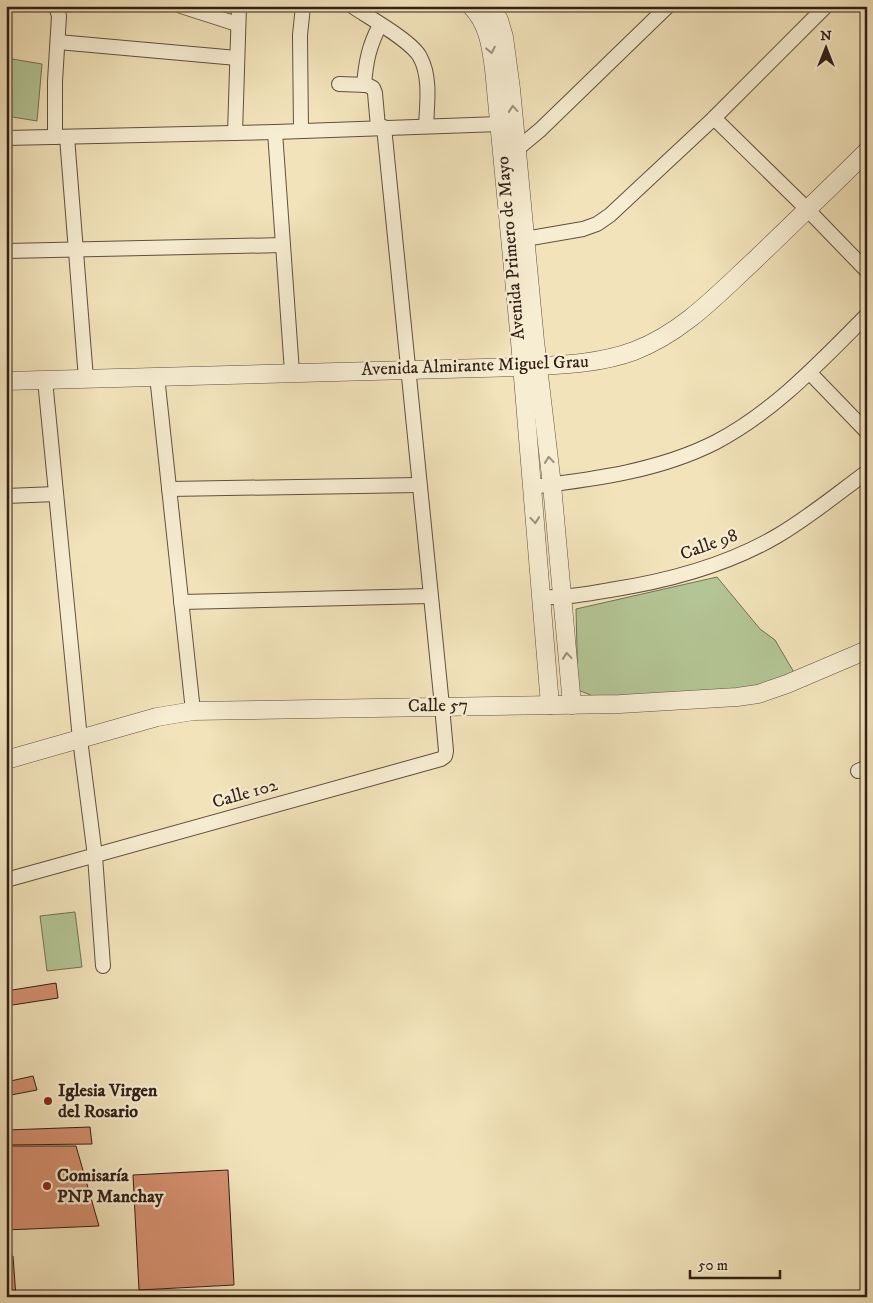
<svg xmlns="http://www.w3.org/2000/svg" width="873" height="1303" font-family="'IM FELL DW Pica',serif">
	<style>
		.green { fill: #b4c595; stroke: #727256 }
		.building { fill: #d69070; stroke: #311f16 }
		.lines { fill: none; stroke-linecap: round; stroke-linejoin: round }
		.minor-casing { stroke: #61503f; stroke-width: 16 }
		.tertiary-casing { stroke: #61503f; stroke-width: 19 }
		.minor { stroke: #f7edd2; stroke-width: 14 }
		.tertiary { stroke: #f7edd2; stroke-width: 18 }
		.oneway { stroke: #9e907d }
		.poi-dot { fill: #8f2418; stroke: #f7edd2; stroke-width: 2 }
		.labels { text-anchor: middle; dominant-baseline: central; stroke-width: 4.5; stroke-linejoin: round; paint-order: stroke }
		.street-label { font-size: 18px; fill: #311f16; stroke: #f7edd2 }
		.poi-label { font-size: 18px; font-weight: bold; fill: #311f16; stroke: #f7edd2; text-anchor: start }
	</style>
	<rect width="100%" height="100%" fill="#f2e3ba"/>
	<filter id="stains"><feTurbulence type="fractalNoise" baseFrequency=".004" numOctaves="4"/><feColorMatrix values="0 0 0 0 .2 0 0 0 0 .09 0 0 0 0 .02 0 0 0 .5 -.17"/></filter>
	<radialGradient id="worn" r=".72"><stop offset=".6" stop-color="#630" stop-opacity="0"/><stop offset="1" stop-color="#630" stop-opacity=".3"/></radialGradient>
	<g class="green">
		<path d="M6 58 42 64 37 121 6 116Z"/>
		<path d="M717 577 760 629 775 640 795 674 738 692 598 698 578 690 576 609Z"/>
		<path d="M75 912 82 967 47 971 40 916Z"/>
	</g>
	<g class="building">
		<path d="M56 983 58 998 6 1006V991Z"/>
		<path d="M33 1076 37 1090 6 1096V1082Z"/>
		<path d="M90 1127 92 1144 6 1145V1130Z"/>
		<path d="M6 1146H76L99 1226 6 1230Z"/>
		<path d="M228 1170 234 1285 139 1290 133 1175Z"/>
		<path d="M6 1256H13L16 1297H6Z"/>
	</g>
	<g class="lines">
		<defs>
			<g id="minor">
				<path d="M181 6 237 24"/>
				<path d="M352 6C368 17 412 41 420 57 431 77 427 104 426 126"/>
				<path d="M58 42 237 58"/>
				<path d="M339 84 367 85 373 88 375 93 378 127"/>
				<path d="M364 85C366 61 369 46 380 25"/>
				<path d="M714 118 807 209 867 271"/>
				<path d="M301 131 300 35 303 6"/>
				<path d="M275 132 292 372"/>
				<path d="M235 133 239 6"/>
				<path d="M55 137V81L59 16 56 6"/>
				<path d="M67 137 86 379"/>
				<path d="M6 138 275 132 500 124"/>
				<path d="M517 149 540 130 668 6"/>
				<path d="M525 239 583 229 597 224 610 215 714 118 826 6"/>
				<path d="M6 251 283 245"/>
				<path d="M810 373 867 432"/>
				<path d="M157 376 193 711"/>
				<path d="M45 380 80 739 95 856 103 966"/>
				<path d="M532 487C595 479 659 471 716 442 775 411 820 362 867 315"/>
				<path d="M169 489 419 485"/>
				<path d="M6 496 56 494"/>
				<path d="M542 597C565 598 587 594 610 590 668 581 726 566 777 536 808 518 837 494 867 472"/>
				<path d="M181 602 430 596"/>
				<path d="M858 771 867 767"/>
				<path d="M6 880 441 759 445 756 446 751 442 706 384 127"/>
			</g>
			<g id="tertiary">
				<path d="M471 6C488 23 491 46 494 69L520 341 550 705"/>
				<path d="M491 6 499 20 504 37 511 89 535 341 552 485 572 705"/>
				<path d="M6 381 522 367C560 365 599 364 634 351 684 332 720 292 758 257 794 222 831 187 867 151"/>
				<path d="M6 760 157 717 193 711 620 704 737 697 758 694 787 684 867 650"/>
			</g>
		</defs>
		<use href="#minor" class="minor-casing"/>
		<use href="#tertiary" class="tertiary-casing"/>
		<use href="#minor" class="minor"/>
		<use href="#tertiary" class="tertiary"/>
	</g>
	<defs><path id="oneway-chevron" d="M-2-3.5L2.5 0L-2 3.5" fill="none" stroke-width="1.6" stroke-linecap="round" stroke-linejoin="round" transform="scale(1.25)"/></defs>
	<g class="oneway">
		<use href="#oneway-chevron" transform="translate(491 50) rotate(79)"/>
		<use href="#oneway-chevron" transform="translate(513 109) rotate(-95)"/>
		<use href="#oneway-chevron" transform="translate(549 460) rotate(-96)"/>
		<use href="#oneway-chevron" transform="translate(535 520) rotate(85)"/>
		<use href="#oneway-chevron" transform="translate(567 656) rotate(-95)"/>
	</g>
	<g class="poi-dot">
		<circle cx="48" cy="1101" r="5"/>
		<circle cx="47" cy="1186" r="5"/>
	</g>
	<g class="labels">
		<g class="street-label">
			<text transform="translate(511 248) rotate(-95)">Avenida Primero de Mayo</text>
			<text transform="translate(475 366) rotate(-2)">Avenida Almirante Miguel Grau</text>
			<text transform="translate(709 545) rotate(-20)">Calle 98</text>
			<text transform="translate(438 706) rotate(-1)">Calle 57</text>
			<text transform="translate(245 794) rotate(-16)">Calle 102</text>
		</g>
		<g class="poi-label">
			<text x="58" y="1091">Iglesia Virgen<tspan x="58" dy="21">del Rosario</tspan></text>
			<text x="57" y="1176">Comisaría<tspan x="57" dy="21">PNP Manchay</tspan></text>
		</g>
	</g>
	<rect width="873" height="1303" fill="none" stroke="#f2e3ba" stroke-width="25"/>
	<rect x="8" y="8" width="858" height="1288" fill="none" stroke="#311f16" stroke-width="2.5"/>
	<rect x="12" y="12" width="848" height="1278" fill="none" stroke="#311f16"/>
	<g transform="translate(826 48)" stroke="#f7edd2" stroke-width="4" paint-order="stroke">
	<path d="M0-4L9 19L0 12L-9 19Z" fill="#311f16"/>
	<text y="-8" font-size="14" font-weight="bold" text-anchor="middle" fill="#311f16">N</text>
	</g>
	<path d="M690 1270v8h90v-8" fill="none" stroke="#311f16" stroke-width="2.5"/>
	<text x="698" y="1270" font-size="15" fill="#311f16" stroke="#f7edd2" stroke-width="4" paint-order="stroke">50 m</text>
	<rect width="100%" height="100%" filter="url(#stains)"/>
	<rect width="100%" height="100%" fill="url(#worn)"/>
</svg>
